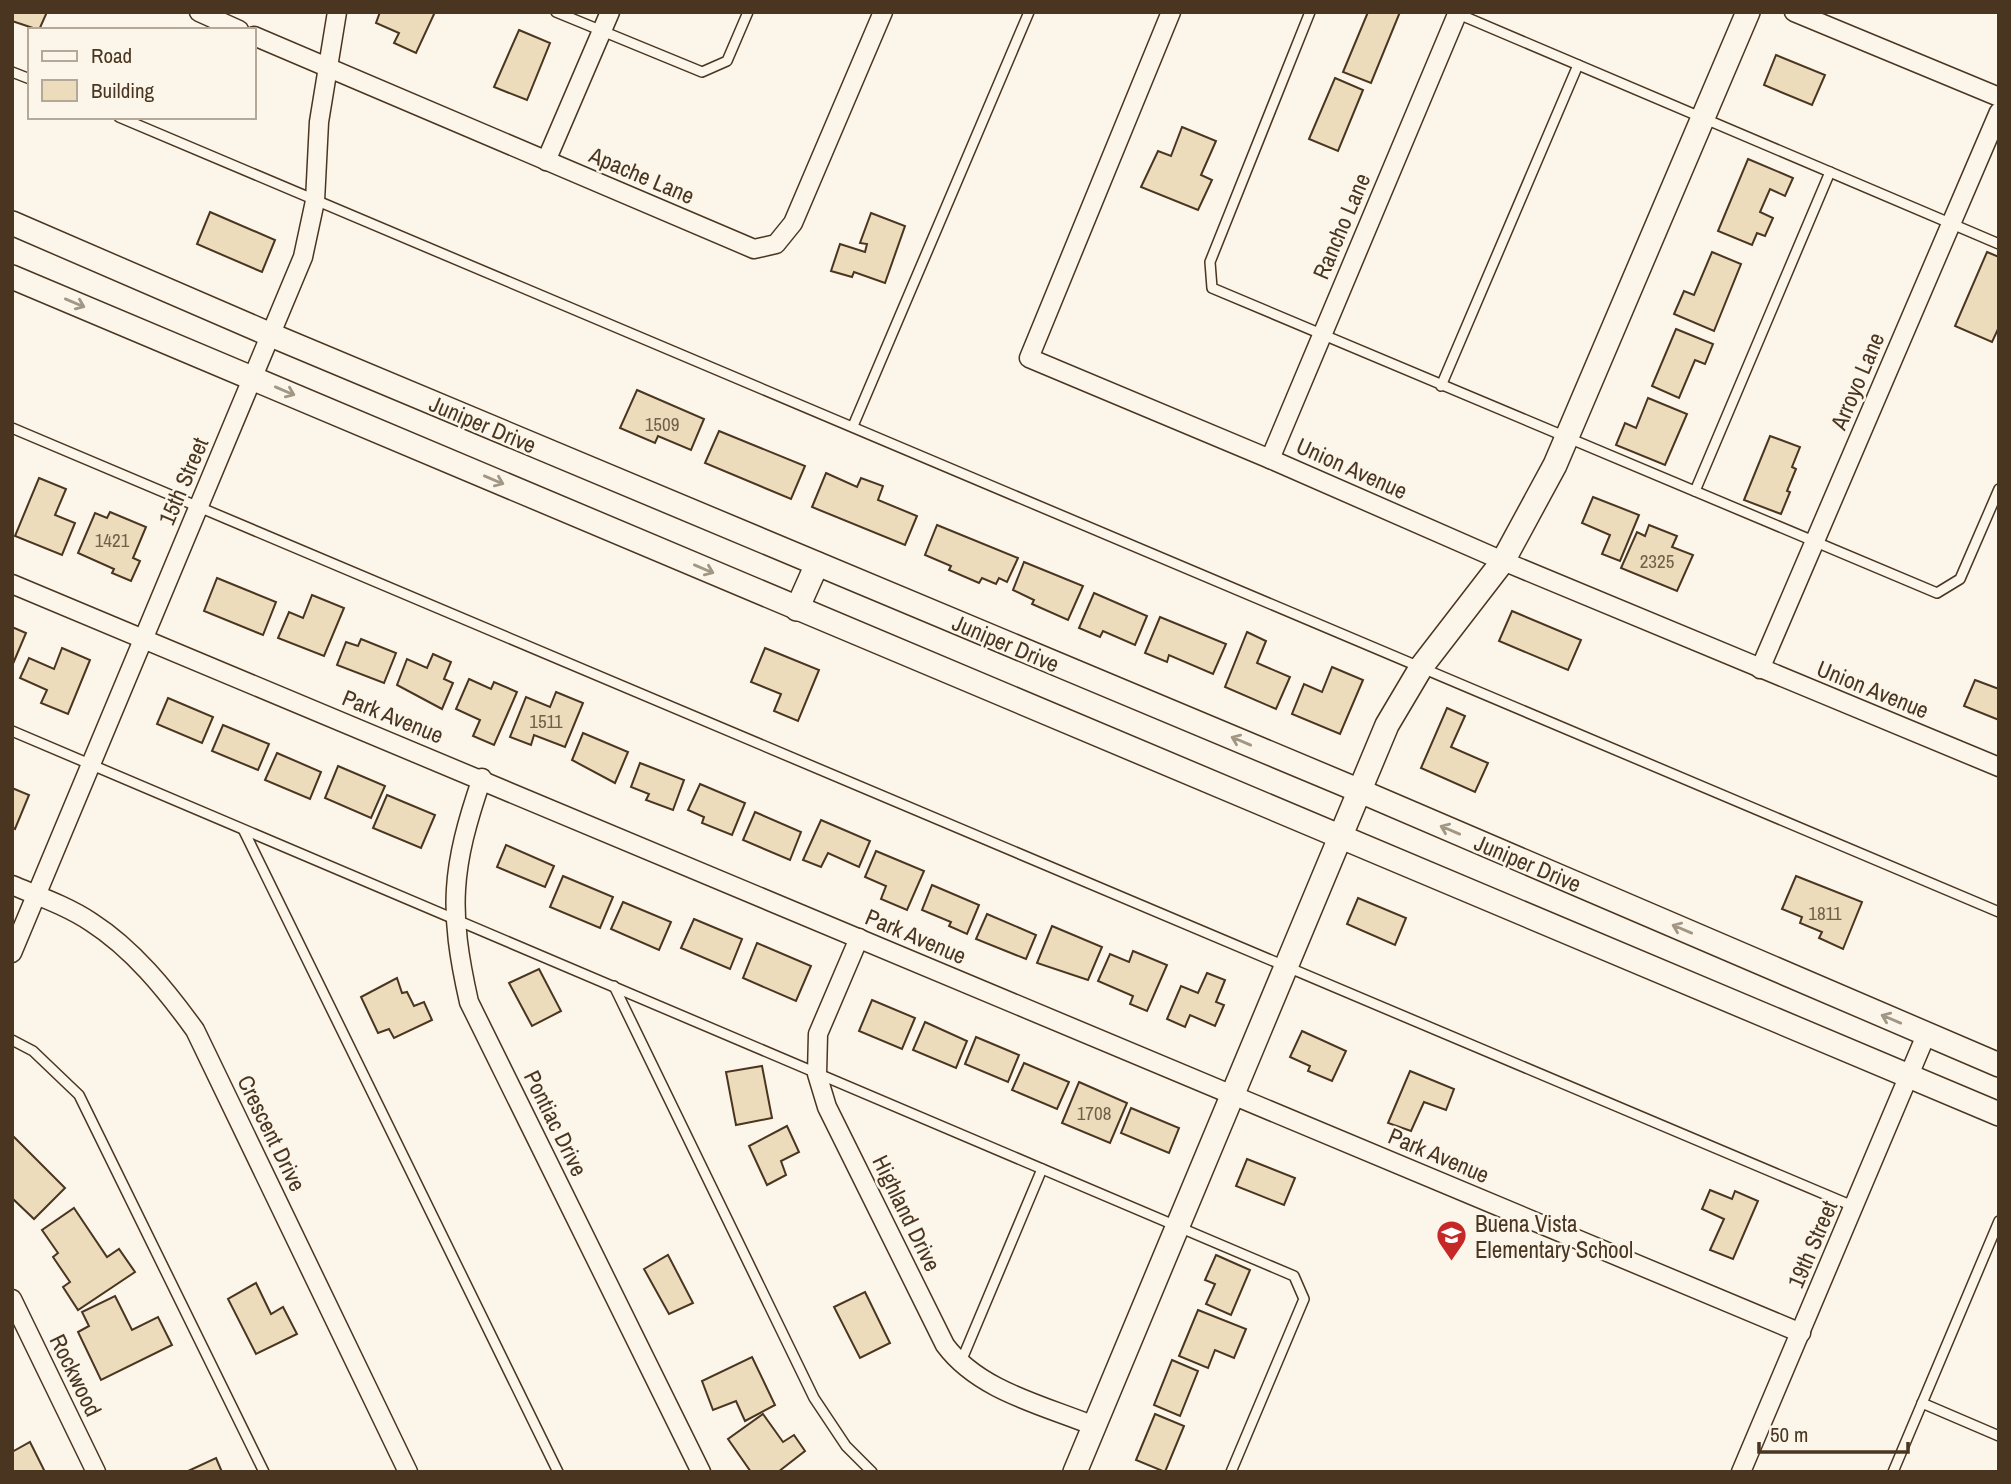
<svg xmlns="http://www.w3.org/2000/svg" width="2011" height="1484" font-family="'Archivo Narrow',sans-serif">
	<style>
		.building { fill: #ecdcbc; stroke: #4a3520; stroke-width: 2 }
		.lines { fill: none; stroke-linecap: round; stroke-linejoin: round }
		.service-casing { stroke: #4a3520; stroke-width: 12 }
		.minor-casing { stroke: #4a3520; stroke-width: 21 }
		.tertiary-casing { stroke: #4a3520; stroke-width: 26 }
		.service { stroke: #fbf6e9; stroke-width: 9 }
		.minor { stroke: #fbf6e9; stroke-width: 18 }
		.tertiary { stroke: #fbf6e9; stroke-width: 23 }
		.oneway { stroke: #a29684 }
		.labels { text-anchor: middle; dominant-baseline: central; stroke-width: 5; stroke-linejoin: round; paint-order: stroke }
		.number-label { font-size: 19px; fill: #725f47 }
		.street-label { font-size: 23px; fill: #4a3520; stroke: #fbf6e9 }
		.poi-label { font-size: 23px; fill: #4a3520; stroke: #fbf6e9; text-anchor: start }
	</style>
	<rect width="100%" height="100%" fill="#fbf6e9"/>
	<g class="building">
		<path d="M12 12H47L39 30 12 21Z"/>
		<path d="M380 12H435L416 53 394 43 399 33 376 23Z"/>
		<path d="M1368 12H1400L1371 83 1343 72Z"/>
		<path d="M519 30 550 43 527 100 494 87Z"/>
		<path d="M1776 55 1825 75 1812 105 1764 85Z"/>
		<path d="M1335 78 1363 90 1338 151 1309 139Z"/>
		<path d="M1182 127 1216 141 1201 175 1212 180 1198 210 1141 187 1158 151 1171 156Z"/>
		<path d="M1748 159 1793 178 1785 196 1770 189 1760 212 1773 218 1765 236 1757 233 1752 245 1718 231Z"/>
		<path d="M210 212 275 240 262 272 197 244Z"/>
		<path d="M871 213 905 226 885 283 854 272 852 277 831 271 840 244 865 252 867 244 860 243Z"/>
		<path d="M1712 252 1741 264 1714 331 1674 314 1684 291 1694 295Z"/>
		<path d="M1987 252 1999 257V327L1992 342 1955 326Z"/>
		<path d="M1676 329 1713 344 1705 364 1695 360 1679 398 1652 386Z"/>
		<path d="M637 390 704 419 691 450 658 436 655 443 620 428Z"/>
		<path d="M1648 398 1687 414 1665 465 1616 445 1625 423 1636 428Z"/>
		<path d="M719 431 805 466 791 499 705 463Z"/>
		<path d="M1770 436 1800 447 1792 467 1796 469 1787 491 1790 492 1781 514 1744 500Z"/>
		<path d="M826 473 857 487 861 478 883 486 878 500 917 516 905 545 812 507Z"/>
		<path d="M39 478 66 489 55 515 75 523 62 555 15 536Z"/>
		<path d="M1593 497 1639 515 1620 561 1602 554 1610 535 1582 523Z"/>
		<path d="M110 512 146 527 133 558 140 561 131 581 112 573 114 569 78 553 95 513 107 518Z"/>
		<path d="M937 525 1018 558 1007 582 999 578 996 584 982 578 979 583 949 570 951 566 925 555Z"/>
		<path d="M1649 525 1677 536 1672 547 1693 555 1677 591 1621 568 1637 532 1645 536Z"/>
		<path d="M1024 562 1083 586 1068 620 1032 604 1034 600 1013 590Z"/>
		<path d="M217 578 276 602 263 635 204 611Z"/>
		<path d="M1094 593 1147 616 1135 645 1103 631 1100 637 1079 628Z"/>
		<path d="M312 595 344 608 324 656 278 638 289 612 303 618Z"/>
		<path d="M1512 611 1581 640 1568 670 1499 641Z"/>
		<path d="M1160 617 1226 644 1213 674 1169 655 1167 662 1145 653Z"/>
		<path d="M12 627 26 633 12 666Z"/>
		<path d="M1247 632 1266 641 1257 663 1290 677 1276 709 1225 687Z"/>
		<path d="M361 639 396 653 384 683 337 665 346 642 358 646Z"/>
		<path d="M62 648 90 660 68 714 41 703 47 690 20 678 29 658 54 669Z"/>
		<path d="M765 648 819 670 798 721 774 711 781 694 751 682Z"/>
		<path d="M433 654 451 662 444 679 453 683 442 709 397 685 407 659 427 668Z"/>
		<path d="M1332 667 1363 680 1340 734 1292 714 1304 684 1322 692Z"/>
		<path d="M469 679 491 689 494 682 517 692 494 745 473 736 480 720 456 709Z"/>
		<path d="M1975 680 1999 689V720L1964 706Z"/>
		<path d="M556 692 583 703 565 747 534 735 531 745 510 737 526 697 550 707Z"/>
		<path d="M168 698 213 717 202 743 157 724Z"/>
		<path d="M1447 708 1465 716 1451 747 1488 763 1475 792 1421 768Z"/>
		<path d="M223 725 269 744 258 770 212 751Z"/>
		<path d="M583 733 628 752 615 783 572 760Z"/>
		<path d="M277 753 321 772 310 799 265 780Z"/>
		<path d="M640 763 684 780 673 810 646 800 649 794 631 787Z"/>
		<path d="M338 766 385 786 371 818 325 798Z"/>
		<path d="M700 784 745 803 732 835 702 823 704 817 688 810Z"/>
		<path d="M12 788 29 795 15 829 12 827Z"/>
		<path d="M387 795 435 815 421 848 373 828Z"/>
		<path d="M755 812 801 832 790 860 743 840Z"/>
		<path d="M821 820 870 841 859 867 828 853 821 867 803 860Z"/>
		<path d="M506 845 554 866 545 887 497 867Z"/>
		<path d="M876 851 924 871 907 910 881 899 886 886 865 877Z"/>
		<path d="M563 876 613 897 600 928 550 907Z"/>
		<path d="M1796 876 1862 902 1843 949 1819 938 1822 932 1800 923 1802 917 1782 909Z"/>
		<path d="M932 885 979 905 967 934 949 926 951 922 922 910Z"/>
		<path d="M1358 898 1406 918 1395 945 1347 924Z"/>
		<path d="M623 902 671 922 659 950 611 929Z"/>
		<path d="M987 914 1036 935 1026 959 976 939Z"/>
		<path d="M694 919 742 939 730 969 681 948Z"/>
		<path d="M1052 926 1102 947 1088 980 1037 963Z"/>
		<path d="M757 943 811 966 796 1001 743 978Z"/>
		<path d="M1133 951 1167 965 1147 1011 1130 1004 1133 996 1098 981 1110 954 1129 962Z"/>
		<path d="M539 969 561 1011 532 1026 509 983Z"/>
		<path d="M1207 973 1225 980 1216 1002 1224 1005 1215 1026 1190 1015 1185 1027 1167 1019 1181 986 1198 993Z"/>
		<path d="M397 978 402 993 407 992 414 1006 424 1002 432 1020 394 1038 389 1029 378 1033 361 997Z"/>
		<path d="M872 1000 915 1018 902 1049 859 1031Z"/>
		<path d="M925 1022 967 1041 956 1068 913 1050Z"/>
		<path d="M1302 1031 1346 1051 1332 1081 1308 1071 1310 1066 1290 1057Z"/>
		<path d="M976 1037 1019 1055 1008 1082 965 1064Z"/>
		<path d="M1024 1063 1069 1082 1057 1109 1012 1090Z"/>
		<path d="M762 1066 772 1118 736 1125 726 1072Z"/>
		<path d="M1410 1071 1454 1089 1446 1110 1424 1102 1411 1131 1388 1123Z"/>
		<path d="M1079 1082 1127 1103 1110 1143 1062 1123Z"/>
		<path d="M1131 1108 1179 1128 1169 1153 1121 1133Z"/>
		<path d="M787 1126 799 1152 781 1161 786 1175 767 1185 749 1146Z"/>
		<path d="M12 1135 65 1188 34 1219 12 1198Z"/>
		<path d="M1247 1159 1295 1178 1284 1205 1236 1186Z"/>
		<path d="M1710 1190 1732 1199 1735 1191 1758 1201 1733 1259 1710 1250 1724 1219 1702 1209Z"/>
		<path d="M74 1208 107 1257 119 1249 135 1272 78 1310 63 1287 70 1282 53 1257 58 1253 42 1230Z"/>
		<path d="M668 1255 693 1303 669 1314 644 1269Z"/>
		<path d="M1216 1255 1250 1270 1231 1315 1206 1304 1215 1284 1205 1280Z"/>
		<path d="M256 1283 271 1314 283 1307 297 1334 256 1354 228 1299Z"/>
		<path d="M865 1292 890 1343 860 1358 834 1307Z"/>
		<path d="M115 1296 132 1330 158 1317 172 1345 101 1380 78 1332 89 1326 82 1312Z"/>
		<path d="M1198 1310 1246 1329 1234 1358 1215 1350 1208 1368 1179 1356Z"/>
		<path d="M752 1357 775 1405 745 1421 736 1401 713 1410 702 1381Z"/>
		<path d="M1172 1360 1198 1371 1180 1416 1154 1405Z"/>
		<path d="M763 1414 783 1442 794 1435 805 1451 778 1472H751L728 1439Z"/>
		<path d="M1155 1414 1184 1426 1165 1472 1136 1460Z"/>
		<path d="M30 1442 45 1472H12V1452Z"/>
		<path d="M216 1458 222 1472H186Z"/>
	</g>
	<g class="lines">
		<defs>
			<g id="service">
				<path d="M556 12 702 72 727 61 748 12"/>
				<path d="M1310 12 1210 262 1212 288 1937 593 1960 579 1999 489"/>
				<path d="M1456 13 1999 244"/>
				<path d="M12 72 30 79"/>
				<path d="M119 117 1999 912"/>
				<path d="M1441 386 1578 65"/>
				<path d="M853 426 1029 12"/>
				<path d="M12 428 1855 1207"/>
				<path d="M1695 491 1830 172"/>
				<path d="M12 731 1294 1276 1304 1299 1231 1472"/>
				<path d="M244 831 558 1472"/>
				<path d="M614 986 814 1398 846 1446 872 1472"/>
				<path d="M12 1040 33 1051 79 1095 264 1472"/>
				<path d="M960 1364 1042 1169"/>
				<path d="M1922 1403 1999 1436"/>
				<path d="M1893 1472 1999 1221"/>
			</g>
			<g id="minor">
				<path d="M199 12 239 30"/>
				<path d="M1171 12 1029 358 1270 459 1503 561 1999 767"/>
				<path d="M1794 12 1999 97"/>
				<path d="M254 36 754 249 776 244 793 223 883 12"/>
				<path d="M546 161 610 12"/>
				<path d="M1270 459 1458 12"/>
				<path d="M12 584 1801 1333"/>
				<path d="M1760 669 1999 112"/>
				<path d="M482 778C451 868 448 909 469 1002L701 1472"/>
				<path d="M12 885C38 896 67 906 91 922 133 949 166 990 195 1030L408 1472"/>
				<path d="M859 938 818 1034 817 1074 827 1107 945 1345C979 1391 1043 1405 1094 1426"/>
				<path d="M12 953 303 257 315 201 319 122 337 12"/>
				<path d="M12 1299 96 1472"/>
				<path d="M1741 1472 1926 1035"/>
			</g>
			<g id="tertiary">
				<path d="M12 223 271 335 1360 791 1999 1065"/>
				<path d="M12 277 1999 1114"/>
				<path d="M797 609 817 564"/>
				<path d="M1075 1472 1387 725 1422 666 1503 561 1555 465 1748 12"/>
			</g>
		</defs>
		<use href="#service" class="service-casing"/>
		<use href="#minor" class="minor-casing"/>
		<use href="#tertiary" class="tertiary-casing"/>
		<use href="#service" class="service"/>
		<use href="#minor" class="minor"/>
		<use href="#tertiary" class="tertiary"/>
	</g>
	<defs><path id="oneway-shaft" d="M-6 0H5M1.5-3L5.5 0L1.5 3" fill="none" stroke-width="1.6" stroke-linecap="round" stroke-linejoin="round" transform="scale(1.75)"/></defs>
	<g class="oneway">
		<use href="#oneway-shaft" transform="translate(75 303) rotate(23)"/>
		<use href="#oneway-shaft" transform="translate(285 391) rotate(23)"/>
		<use href="#oneway-shaft" transform="translate(494 480) rotate(23)"/>
		<use href="#oneway-shaft" transform="translate(704 569) rotate(23)"/>
		<use href="#oneway-shaft" transform="translate(1241 741) rotate(-157)"/>
		<use href="#oneway-shaft" transform="translate(1450 830) rotate(-157)"/>
		<use href="#oneway-shaft" transform="translate(1682 929) rotate(-157)"/>
		<use href="#oneway-shaft" transform="translate(1891 1019) rotate(-157)"/>
	</g>
	<defs>
		<symbol id="school-pin" viewBox="-11 -11 22 30"><path d="M0 17L-7.5 6A9.5 9.5 0 1 1 7.5 6Z" fill="#c62828" stroke="#fbf6e9"/><path d="M0-5L7-2L0 1L-7-2ZM-4 1L0 2.5L4 1V4Q0 6-4 4Z" fill="#fff"/></symbol>
	</defs>
	<g fill-rule="evenodd">
		<use href="#school-pin" x="1434" y="1218" width="35" height="47"/>
	</g>
	<g class="labels">
		<g class="number-label">
			<text x="662" y="424">1509</text>
			<text x="112" y="540">1421</text>
			<text x="1657" y="561">2325</text>
			<text x="546" y="721">1511</text>
			<text x="1825" y="913">1811</text>
			<text x="1094" y="1113">1708</text>
		</g>
		<g class="street-label">
			<text transform="translate(642 175) rotate(23)">Apache Lane</text>
			<text transform="translate(1341 226) rotate(-67)">Rancho Lane</text>
			<text transform="translate(1857 381) rotate(-67)">Arroyo Lane</text>
			<text transform="translate(483 424) rotate(23)">Juniper Drive</text>
			<text transform="translate(1352 468) rotate(24)">Union Avenue</text>
			<text transform="translate(183 481) rotate(-67)">15th Street</text>
			<text transform="translate(1006 643) rotate(23)">Juniper Drive</text>
			<text transform="translate(1873 689) rotate(22)">Union Avenue</text>
			<text transform="translate(393 716) rotate(22)">Park Avenue</text>
			<text transform="translate(1528 863) rotate(23)">Juniper Drive</text>
			<text transform="translate(916 936) rotate(23)">Park Avenue</text>
			<text transform="translate(556 1123) rotate(64)">Pontiac Drive</text>
			<text transform="translate(272 1133) rotate(64)">Crescent Drive</text>
			<text transform="translate(1439 1155) rotate(23)">Park Avenue</text>
			<text transform="translate(907 1213) rotate(64)">Highland Drive</text>
			<text transform="translate(1812 1244) rotate(-67)">19th Street</text>
			<text transform="translate(76 1375) rotate(64)">Rockwood</text>
		</g>
		<g class="poi-label">
			<text x="1475" y="1223">Buena Vista<tspan x="1475" dy="26">Elementary School</tspan></text>
		</g>
	</g>
	<rect width="2011" height="1484" fill="none" stroke="#4a3520" stroke-width="28"/>
	<rect x="28" y="28" width="228" height="91" fill="#fbf6e9" stroke="#b4a999" stroke-width="2"/>
	<rect x="42" y="51" width="35" height="10" fill="#fbf6e9" stroke="#b4a999" stroke-width="2"/>
	<text x="91" y="63" font-size="21" fill="#4a3520">Road</text>
	<rect x="42" y="80" width="35" height="21" fill="#ecdcbc" stroke="#b4a999" stroke-width="2"/>
	<text x="91" y="98" font-size="21" fill="#4a3520">Building</text>
	<path d="M1759 1442v10h149v-10" fill="none" stroke="#4a3520" stroke-width="3.5"/>
	<text x="1770" y="1442" font-size="21" fill="#4a3520" stroke="#fbf6e9" stroke-width="5" paint-order="stroke">50 m</text>
</svg>
